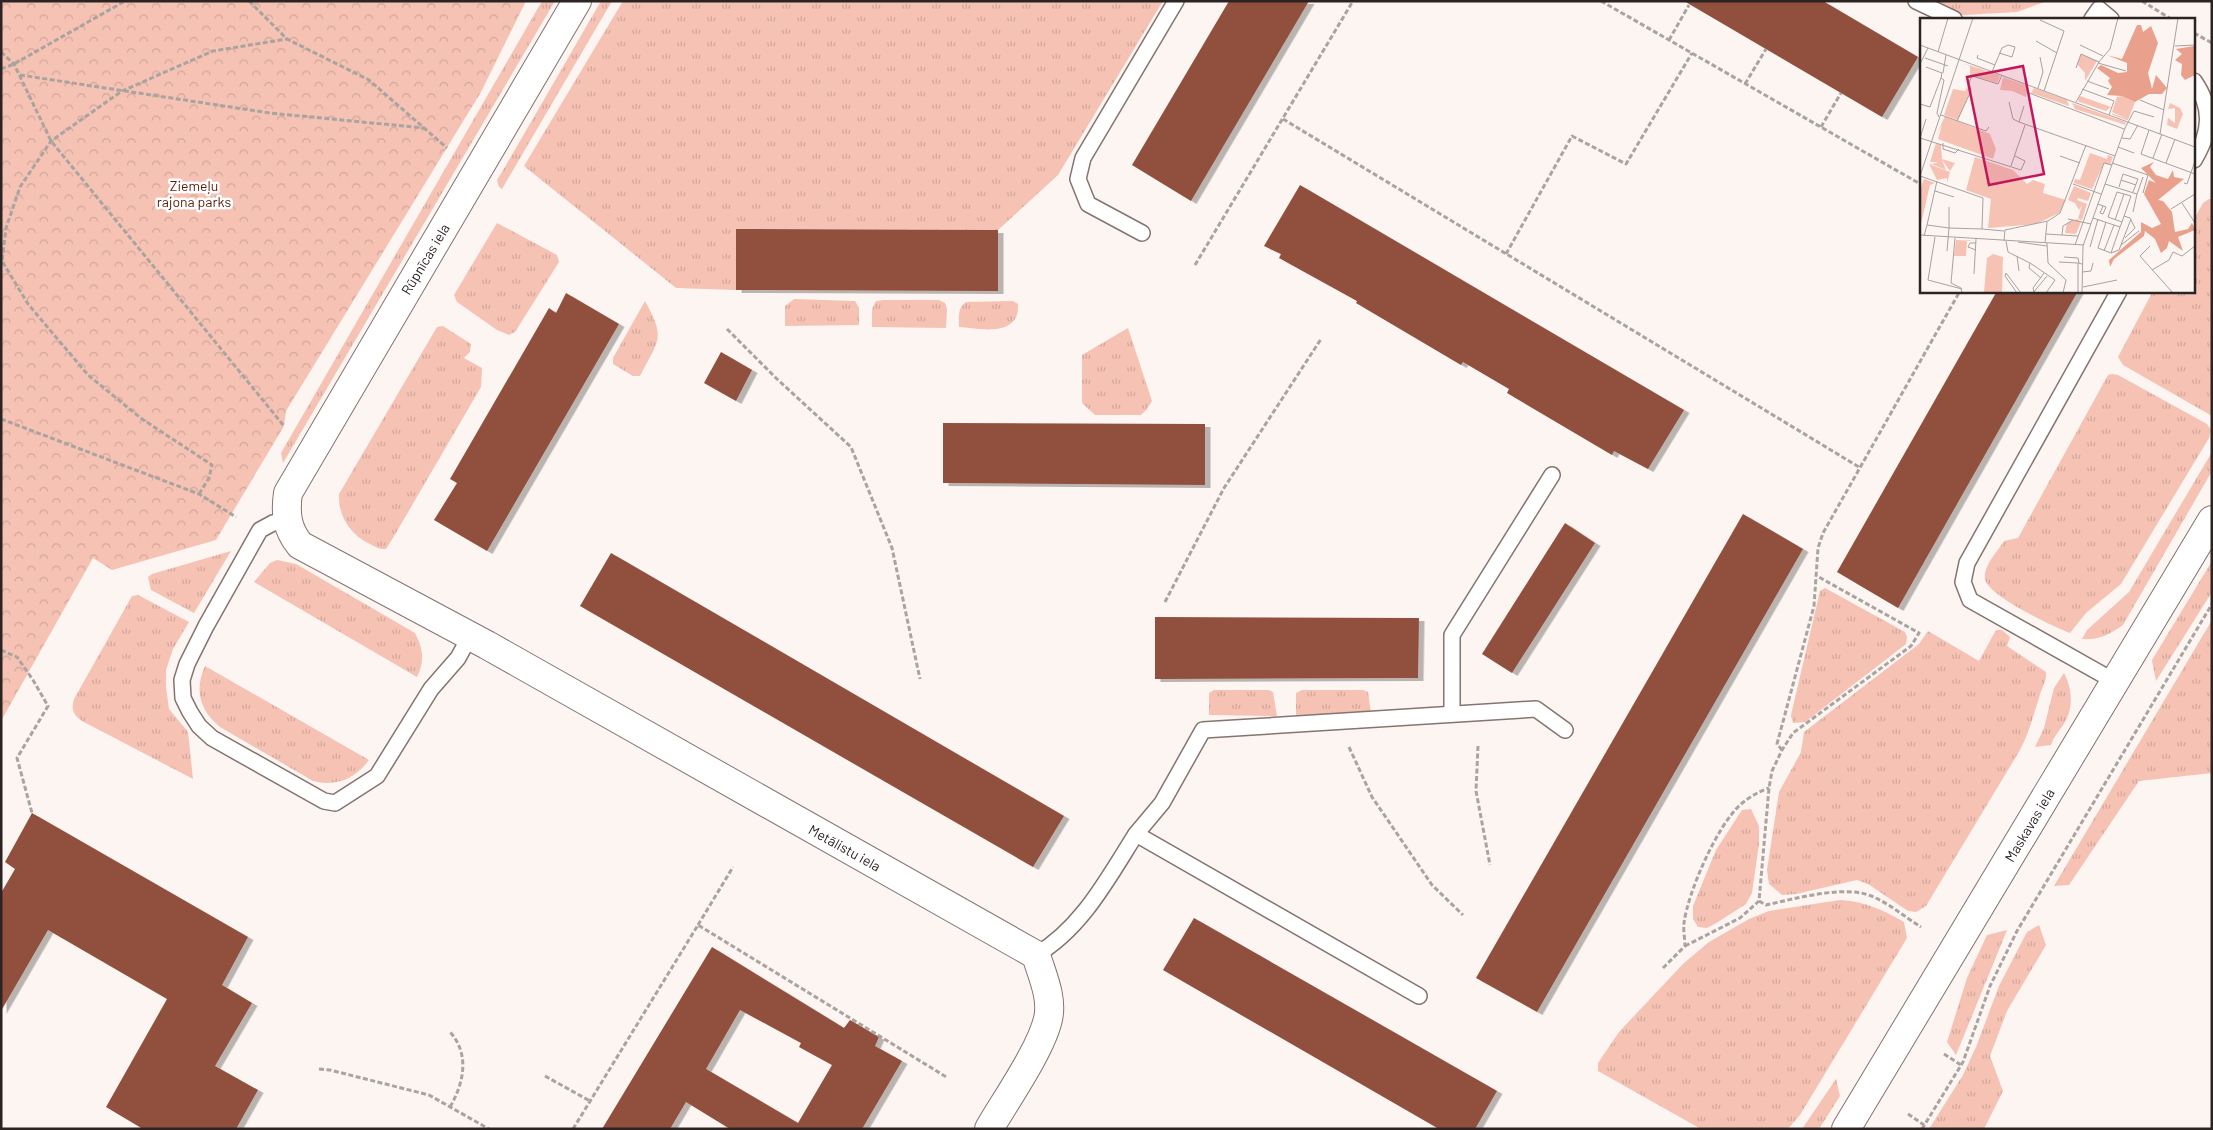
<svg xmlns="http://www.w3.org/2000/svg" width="2213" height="1130" font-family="Barlow,sans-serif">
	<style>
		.grass { fill: url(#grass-tufts) }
		.park { fill: url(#park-crowns) }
		.building { fill: #914f3e; fill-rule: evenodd; filter: url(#shadow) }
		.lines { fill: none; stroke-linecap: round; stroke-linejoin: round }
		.lane-casing { stroke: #85746f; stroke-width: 18 }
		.street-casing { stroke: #85746f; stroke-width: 30 }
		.path { stroke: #aaa3a0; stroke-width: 3; stroke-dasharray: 5 2.5; stroke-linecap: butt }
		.lane { stroke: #fff; stroke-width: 15 }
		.street { stroke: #fff; stroke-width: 28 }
		.labels { text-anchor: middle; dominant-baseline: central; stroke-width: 5; stroke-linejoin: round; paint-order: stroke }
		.park-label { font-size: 14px; fill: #5b1b09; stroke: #fff }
		.street-label { font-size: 14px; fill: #2b2422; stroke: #fff }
		.inset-road { fill: none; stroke: #a9a19f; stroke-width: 1 }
		.view { fill: #c2185b; fill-opacity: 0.15; stroke: #c2185b; stroke-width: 2.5 }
		.inset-edge { fill: none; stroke: #2b2422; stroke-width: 2.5 }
	</style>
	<defs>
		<pattern id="grass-tufts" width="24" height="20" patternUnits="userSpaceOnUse" patternTransform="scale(1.25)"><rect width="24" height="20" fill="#f5c2b4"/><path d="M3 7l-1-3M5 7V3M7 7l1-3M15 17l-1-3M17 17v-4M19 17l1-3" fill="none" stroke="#d2a79a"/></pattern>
		<pattern id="park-crowns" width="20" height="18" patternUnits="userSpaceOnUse" patternTransform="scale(1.25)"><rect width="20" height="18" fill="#f5c2b4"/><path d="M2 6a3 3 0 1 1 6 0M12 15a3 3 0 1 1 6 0" fill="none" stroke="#d2a79a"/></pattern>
		<filter id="shadow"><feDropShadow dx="5.5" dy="3" stdDeviation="0" flood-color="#0004"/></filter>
	</defs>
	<rect width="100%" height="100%" fill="#fdf5f2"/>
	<g class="grass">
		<path d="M542 1H555L283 463 281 453Z"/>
		<path d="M601 1H612L502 189 499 187 497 180 502 172Z"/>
		<path d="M623 1H1163L1058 175 998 230 736 229V290L676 288 524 166Z"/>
		<path d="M1920 1H2047L2017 12 1947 16Z"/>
		<path d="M2209 199H2212V416L2123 365 2118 357 2153 291H2194V219L2203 203Z"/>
		<path d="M497 223 557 255 559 262 515 332 509 335 497 330 457 302 454 295Z"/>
		<path d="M794 299 855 301 859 308V325L785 326V306Z"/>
		<path d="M884 300H939L945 303 947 309 946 328 872 327V309L876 301Z"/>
		<path d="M645 301C666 339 659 339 640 376H633L613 364V358Z"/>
		<path d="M1013 301 1018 304C1018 308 1018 315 1015 319 1005 335 974 328 959 327 959 318 957 308 966 302Z"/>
		<path d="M443 326 471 344 470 352 464 358 482 368 481 387 393 538 386 549C379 550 374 546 368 543 349 533 338 515 339 494L437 327Z"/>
		<path d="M1128 328 1152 401 1147 409 1141 415H1095L1082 403V355Z"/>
		<path d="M2112 374 2118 375 2207 424 2211 430 2209 438 2121 584 2086 613 2070 633C2054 627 1988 596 1985 579 1983 566 1998 551 2004 541L2018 538 2108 375Z"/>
		<path d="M2212 452V471L2123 625C2109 635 2099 640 2082 639L2087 630 2129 592Z"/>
		<path d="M231 551 194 613 151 590 148 577 152 574Z"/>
		<path d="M277 560 296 564 415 633C423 649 425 660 417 677L254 582 270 563Z"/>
		<path d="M2212 561V592L2156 681 2152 660Z"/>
		<path d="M1825 588 1905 632 1907 637 1906 644 1805 722 1793 723 1791 715 1820 591Z"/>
		<path d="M138 595 189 622 173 649 166 670V687L169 709 188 732 193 779 82 721C73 714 71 710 74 699L132 596Z"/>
		<path d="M2212 620V773L2139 781 2069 885 2054 886Z"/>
		<path d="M1996 630H2002L2010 637 2007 646 2046 672C2047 681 2041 689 2039 698 2033 716 2029 733 2020 750L1926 906 1916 912 1908 911 1868 884 1857 880 1796 894 1782 895 1769 884 1767 870 1779 792 1801 752 1804 732 1919 644 1928 631 1979 661Z"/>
		<path d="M205 666 369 760C355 779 336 787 313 781L220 727C200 710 194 691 205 666Z"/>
		<path d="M2064 673C2072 688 2074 707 2065 722 2060 730 2054 736 2051 745L2035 747 2044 728 2054 688Z"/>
		<path d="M1214 690H1269L1273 692 1277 716 1209 715V693Z"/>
		<path d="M1302 690H1363L1368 692 1371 713 1296 715V693Z"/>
		<path d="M1751 809 1759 826V844L1752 893 1746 904 1718 922 1707 928 1698 927 1693 919V906L1716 850 1742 810Z"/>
		<path d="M1840 900C1863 901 1884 910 1904 922L1907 938 1800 1115 1788 1129H1701L1598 1071V1063L1619 1032 1683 964 1709 942 1749 919 1769 911Z"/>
		<path d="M2039 925 2046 945 2007 1011 1990 1056 2003 1091 1984 1129H1929L1963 1075 1976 1047 1999 986 2027 932Z"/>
		<path d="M2007 930 1956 1055 1947 1042 1967 978 1987 935Z"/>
		<path d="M1836 1079 1840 1096 1819 1129H1802Z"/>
	</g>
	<path class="park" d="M1 1H526L481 92 286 411 284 426 216 540 112 570 93 558 1 721Z"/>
	<g class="building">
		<path d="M1229 1H1309L1191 201 1132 165Z"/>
		<path d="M1684 1H1823L1918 57 1882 117Z"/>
		<path d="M1300 185 1684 410 1648 469 1614 451 1612 455 1507 393 1509 389 1463 362 1461 365 1356 303 1357 301 1279 258 1281 254 1264 246Z"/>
		<path d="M736 229 998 230V291L736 290Z"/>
		<path d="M1997 291H2078L1898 608 1837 572Z"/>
		<path d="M566 293 619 324 487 551 434 520 457 483 450 479 549 308 556 313Z"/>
		<path d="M721 352 752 370 736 401 704 383Z"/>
		<path d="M943 423 1205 424V485L943 483Z"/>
		<path d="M1743 514 1803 549 1537 1012 1476 978Z"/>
		<path d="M1565 523 1595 543 1512 673 1482 654Z"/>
		<path d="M611 553 1064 816 1033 867 580 606Z"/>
		<path d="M1155 617 1419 618 1418 678 1155 679Z"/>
		<path d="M32 813 248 937 222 985 252 1003 215 1066 258 1090 236 1129H143L106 1107 167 999 48 930 1 1011V893L15 869 5 862Z"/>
		<path d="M1194 918 1497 1091 1475 1129H1439L1163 970Z"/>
		<path d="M712 947 844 1028 850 1020 879 1037 875 1046 902 1061 862 1129H730L686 1102 670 1129H602ZM740 1010 801 1043 799 1047 832 1065 798 1123 706 1069Z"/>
	</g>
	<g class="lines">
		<defs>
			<g id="lane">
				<path d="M1916 1 1954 19"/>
				<path d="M2092 19 2099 9 2111 19"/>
				<path d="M2194 81C2213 108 2211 132 2194 160"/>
				<path d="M1142 233 1088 204 1078 179 1083 158 1176 1"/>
				<path d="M287 521 273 523 260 530 206 626 187 664 182 680 183 698 190 712 199 726 212 738 324 801 335 803 377 776 431 689 458 658 470 636"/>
				<path d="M2114 681 1970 600 1963 582 1967 563 2119 291"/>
				<path d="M1452 714V635L1552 475"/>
				<path d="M1136 834 1162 803 1203 730 1536 709 1565 730"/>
				<path d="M1036 955C1082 928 1108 878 1136 834L1419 996"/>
			</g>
			<g id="street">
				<path id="s1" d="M577 1 288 493C285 514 287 529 300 545L487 645 1036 955C1042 975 1053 998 1048 1019 1041 1050 1005 1101 989 1129"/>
				<path id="s2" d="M1846 1129 2212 520"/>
			</g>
		</defs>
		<use href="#lane" class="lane-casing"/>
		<use href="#street" class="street-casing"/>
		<g class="path">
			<path d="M249 1 287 39 369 80 447 148"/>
			<path d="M1601 1 1922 185"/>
			<path d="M2142 1 2171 19"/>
			<path d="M2194 33 2212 43"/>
			<path d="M1669 40 1689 5"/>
			<path d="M1 52 14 64 51 141 284 426"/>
			<path d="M1 69 14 64 125 1"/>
			<path d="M20 75 270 113 424 128"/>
			<path d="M1745 84 1766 49"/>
			<path d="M1283 119 1859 467"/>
			<path d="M1821 127 1841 93"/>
			<path d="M1506 254 1572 136 1626 164 1692 53"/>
			<path d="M1195 265 1353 1"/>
			<path d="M727 329 777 379 851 447 892 548 920 679"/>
			<path d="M1 419 199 494 236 517"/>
			<path d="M199 494 209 478 212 465 142 419 88 375 28 304 2 261 6 228 20 187 51 141 122 91 213 51 287 39"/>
			<path d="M1165 602 1224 488 1321 339"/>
			<path d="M1 650 17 657 33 680 48 706 17 758 32 813"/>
			<path d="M1478 746 1476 791 1490 865"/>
			<path d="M1349 747 1372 797 1432 885 1463 915"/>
			<path d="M1782 750 1777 744 1814 606 1818 548 1823 533 1960 291"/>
			<path d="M1759 901 1766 905C1793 899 1833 888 1861 893 1882 897 1903 916 1921 927"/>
			<path d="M698 925 733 867"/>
			<path d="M1685 946 1740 918 1759 901 1769 788 1772 771 1782 750 1793 733 1911 646 1919 633 1817 576"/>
			<path d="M1663 968 1685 946C1685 939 1683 930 1684 923 1688 892 1717 826 1740 805 1749 797 1758 792 1769 788"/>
			<path d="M1944 1054 1961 1065"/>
			<path d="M319 1069 330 1070 429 1095 489 1129"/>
			<path d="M545 1076 590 1101"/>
			<path d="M450 1107C464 1083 470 1054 450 1032"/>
			<path d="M1908 1114 1924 1125"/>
			<path d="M573 1129 698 925 948 1078"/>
			<path d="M1922 1129 1963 1062 1990 986 2017 931 2212 604"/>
		</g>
		<use href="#lane" class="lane"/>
		<use href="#street" class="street"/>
	</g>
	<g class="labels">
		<g class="park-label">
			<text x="194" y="185">Ziemeļu<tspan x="194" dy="16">rajona parks</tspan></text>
		</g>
		<g class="street-label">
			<text transform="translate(425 259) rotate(-59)">Rūpnīcas iela</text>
			<text stroke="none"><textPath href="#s2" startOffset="355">Maskavas iela</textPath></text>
			<text stroke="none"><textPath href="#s1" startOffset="1249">Metālistu iela</textPath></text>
		</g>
	</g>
	<g transform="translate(1920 18)">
		<rect width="275" height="275" fill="#fdf5f2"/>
		<path d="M161 36 177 43 165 63V55L157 46ZM43 45 79 57 80 59 77 65 50 57V48ZM83 59 108 68 106 79 92 73 80 72ZM49 67 51 72 38 102 24 97 33 71 45 73ZM114 70 147 82 149 88 111 75ZM160 78 191 89 186 93 159 83 161 84 189 94 159 84 158 82ZM202 78 215 84 208 102H206L193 97 191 95 208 101 192 94 197 79ZM152 85 205 104 206 107 155 91ZM250 85 260 90 263 96 257 111 247 107 248 100 255 105V90L248 91ZM25 98 70 116 76 131 73 141 18 121 22 107 16 118ZM16 125 21 127 22 141 35 145 30 153 22 142 26 152 9 145 13 146 18 144H10ZM170 135 187 141 188 137 193 139 180 174 190 147 184 145 172 171 154 165 155 161 160 162ZM9 146 30 154 27 165V160L17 162ZM4 161 15 165 10 167 0 210V172ZM154 168 171 175 168 183 158 180 157 182 167 186 162 202 158 201 162 187 159 192 155 185 148 182ZM157 201 161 204 156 216 145 215 147 205ZM36 222 55 223 47 222 46 238H34Z" fill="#f5c2b4"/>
		<path d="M217 7H221L223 14 231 8 238 25 228 55 232 71 236 57 247 70 242 76H229L215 84 202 78 187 77 192 69 188 63 190 60 177 50 181 47 198 55 207 54V45L187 37 202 41ZM274 28 275 57 265 62 261 57 262 46 255 42 262 36 256 31ZM234 144 230 149 236 157 248 161 253 152 254 159 264 161 238 182 243 183 252 194 255 214 268 211 272 205 275 212 258 219 263 233 249 223 247 230 241 235 235 221 225 213 224 218 194 241 190 249 189 242 221 214V204L232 210 241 206 224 176 229 162 236 165 221 150Z" fill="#e9a08c"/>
		<path d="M55 139 93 152 107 166 113 162 125 166 123 175 146 182 139 195 116 206 68 210 71 181 46 172Z" fill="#f5c2b4"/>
		<path d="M73 236 83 239 82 275 64 274 67 240Z" fill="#f5c2b4"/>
		<path class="inset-road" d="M198 0 190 31 178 45 206 53M120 2 144 13 124 73M116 23 137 35M0 27 275 129M160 27 183 38M255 28 275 27M18 34 28 0M58 37 57 40 75 47M5 40 28 48M0 46 8 30M6 49 22 55 21 60 24 62 17 95 19 99M156 50 161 36 179 44 156 84M72 54 74 49 82 30 88 27 95 29 92 39 79 35M23 55 26 37M167 63 189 71M118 70 123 54 120 39M162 71 194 83 189 97M109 75 204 111M220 82 244 92M89 84 93 101 99 104M0 86 10 89 21 60M104 88 99 104 195 138M21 97 66 113 69 109M37 103 51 73 49 65 52 58 78 66 82 57M229 112 221 136 275 156M240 116 258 0M0 120 101 152 105 143 95 138M0 120 6 101M202 120 210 121 218 107M23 125V131L35 135 39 131M198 129 214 135M140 138 160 145M233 140 242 116M192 145 228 157 223 175M246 145 255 121M91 148 105 107M0 158 63 180 62 211 84 213M0 158 53 0M201 162 216 167M264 165 267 166 275 143M153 166 181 176M185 166 217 176 213 194M199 169 203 156 218 161 213 174M15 173 34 179M217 176 223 159M262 185 275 205M178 186 186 189 183 196 180 195 183 188M251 191 275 176M204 198 210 200 215 210 205 220M173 200 200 209M148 201 171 206M195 202 204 176M186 204 178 230 191 235 200 209 202 204 211 178 197 174 188 199 202 204M7 207 17 163M126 216 142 217 143 208 153 202M0 217 164 227M142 217 158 218M4 218 7 207 29 210V189M15 219 8 262 42 271M35 220 31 265 41 270 42 275M84 223 85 212 128 203 140 195 166 127M86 223 88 234 110 245M98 224 127 228M125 225 127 204M127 225 128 245 146 262 143 275M155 227 184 145 192 147M201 227 219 213M230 228 220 238 253 275M170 229 178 201M56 232 48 229 50 225H56M27 233 29 210 62 211M184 233 194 207M191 235 199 232 211 201M97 238 99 253M144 239 158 240 159 245M139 244 158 245M232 252 249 242 253 234 262 238 275 228M162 254 171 253 173 245M54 256 56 221M121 260 109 250 110 245 135 262 126 275M163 269 197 262M114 274 113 270 124 255M97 275 85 258 86 255 101 275M113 275 127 258M158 275V245L162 246M162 275 163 228 205 110 214 93 234 99"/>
		<path class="view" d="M103 48 124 156 69 167 47 59Z"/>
		<rect width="275" height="275" class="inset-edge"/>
	</g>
	<rect width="2213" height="1130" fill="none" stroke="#2b2422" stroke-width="5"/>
</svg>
